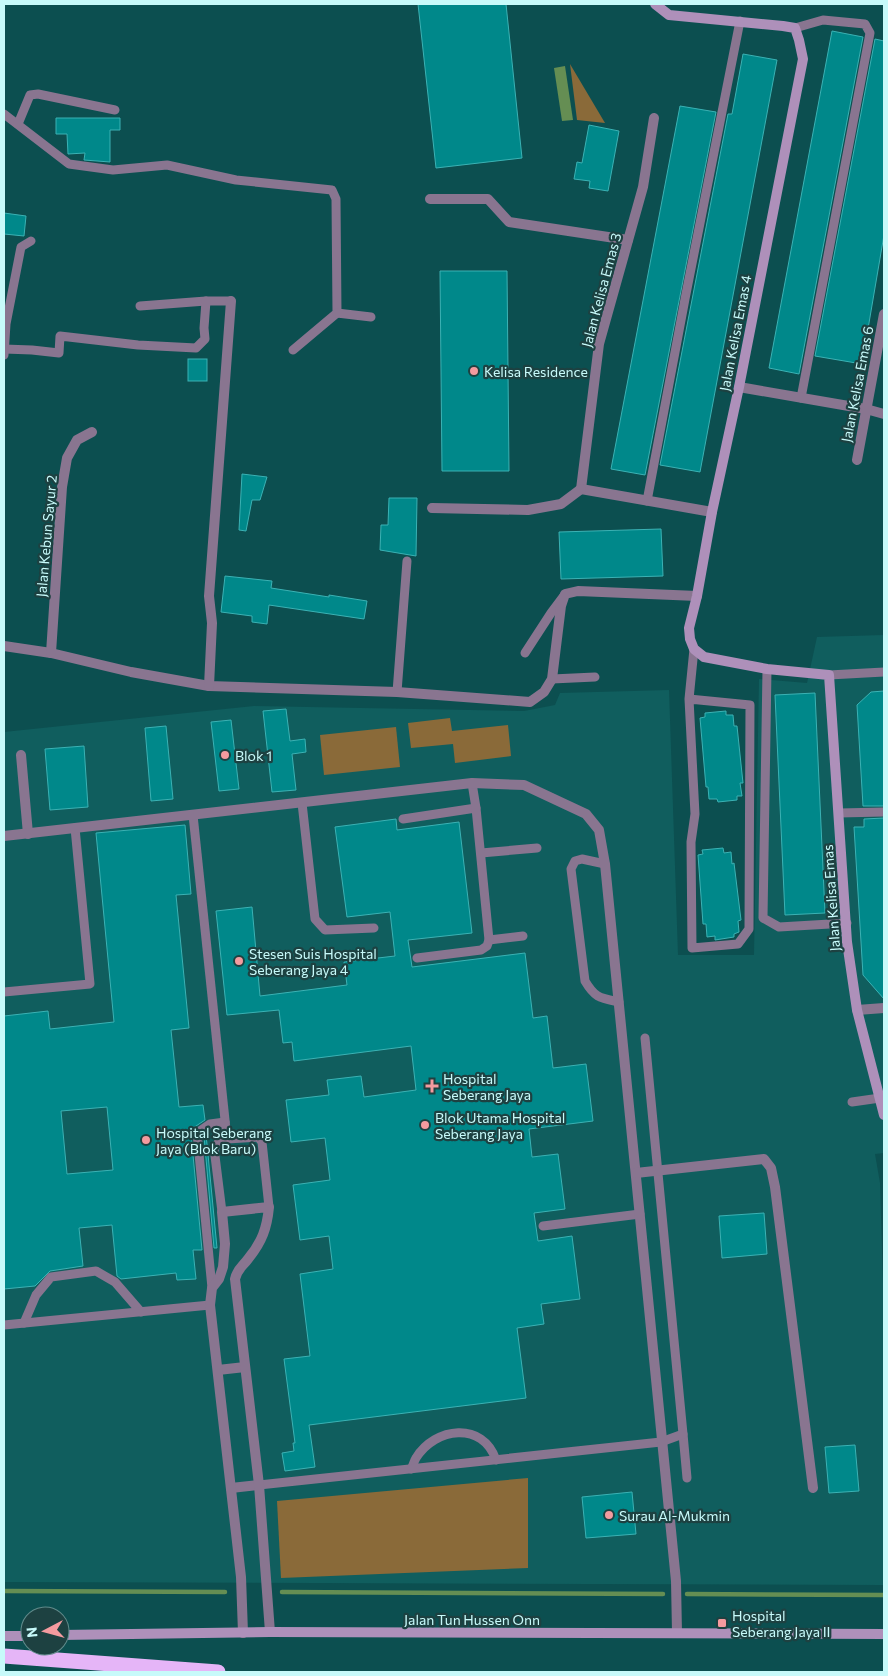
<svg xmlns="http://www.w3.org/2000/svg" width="888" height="1676" font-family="Commissioner,sans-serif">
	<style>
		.built { fill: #105e5e }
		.green { fill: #8a6a39 }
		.water { fill: #658e53 }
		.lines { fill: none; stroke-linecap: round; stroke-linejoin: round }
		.stream { stroke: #658e53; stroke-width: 4.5 }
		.building { fill: #00888a; stroke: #3bb2b4; fill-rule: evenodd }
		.lane { stroke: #897590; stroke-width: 9 }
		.street { stroke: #897590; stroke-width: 10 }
		.secondary { stroke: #ae90ba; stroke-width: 10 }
		.highway { stroke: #e5b5f7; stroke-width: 15 }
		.poi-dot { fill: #f49b9f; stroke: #1d4141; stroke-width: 2 }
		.labels { text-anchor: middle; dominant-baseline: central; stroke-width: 4.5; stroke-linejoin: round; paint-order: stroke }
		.street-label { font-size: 14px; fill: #c7fafa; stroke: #1d4141 }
		.poi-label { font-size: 14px; fill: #c7fafa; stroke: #1d4141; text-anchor: start }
	</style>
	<rect width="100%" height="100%" fill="#0c4f50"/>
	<path class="built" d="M884 635V1153L875 1154 880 1183 884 1317V1585L4 1582V732L254 706 524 711 555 705 560 693 669 690 678 955H754L759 679 807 683 817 637Z"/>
	<g class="green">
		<path d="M570 64 605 123 577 120Z"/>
		<path d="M450 718 452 731 508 725 511 756 455 763 453 744 411 748 408 723Z"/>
		<path d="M396 727 400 767 324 775 320 735Z"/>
		<path d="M528 1478V1568L281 1578 277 1501Z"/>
	</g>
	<path class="water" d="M565 66 573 120 562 121 554 68Z"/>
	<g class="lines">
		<g class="stream">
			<path d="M4 1591 225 1592"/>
			<path d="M282 1592 663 1594"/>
			<path d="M687 1594 884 1595"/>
		</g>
	</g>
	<g class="building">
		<path d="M418 4H506L522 158 436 168Z"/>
		<path d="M832 31 863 37 799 374 769 368Z"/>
		<path d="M875 39 884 41V235L862 364 815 356Z"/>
		<path d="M743 54 777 60 700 472 660 465 728 114H732Z"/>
		<path d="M680 106 716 112 645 475 611 469Z"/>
		<path d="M56 118H120V130H110V162L84 160 85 153 68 154 67 134H56Z"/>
		<path d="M589 125 619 131 608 191 589 188 590 181 574 179 577 162 582 163Z"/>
		<path d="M4 213 26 216 24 236 4 234Z"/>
		<path d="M440 271H507L509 471H442Z"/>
		<rect x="188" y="359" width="19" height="22"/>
		<path d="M242 474 267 477 260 500H252L246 531 239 530Z"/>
		<path d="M389 498H417L416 556 380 550 381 525H388Z"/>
		<path d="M661 529 663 576 561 579 559 532Z"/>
		<path d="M225 576 272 581 271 588 329 597V595L367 601 364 619 269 605 267 624 252 622V616L221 612Z"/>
		<path d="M884 691V806H863L857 705 871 692Z"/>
		<path d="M815 693 825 913 785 915 775 695Z"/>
		<path d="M286 709 290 741 305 739 306 752 292 754 296 790 272 792 263 711Z"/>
		<path d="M726 711V715H733L734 726H737L743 783H740L742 796H737V800L718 802 717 799H709L708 787H706L700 718 705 717V713Z"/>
		<path d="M231 720 239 789 219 791 211 722Z"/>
		<path d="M166 726 173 799 151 801 145 728Z"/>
		<path d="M84 746 88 807 50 810 45 749Z"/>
		<path d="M884 818V999L863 975 854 827H864V819Z"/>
		<path d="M396 819 397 830 459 822 472 933 408 940 412 967 525 953 533 1018 547 1016 553 1068 586 1064 593 1121 529 1129 532 1157 558 1154 565 1209 534 1213 538 1241 572 1236 580 1299 541 1304 544 1324 517 1328 526 1398 309 1425 315 1467 285 1471 282 1453 294 1451 293 1443H295L284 1359 310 1356 300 1274 333 1269 329 1236 300 1240 293 1185 330 1180 325 1138 291 1142 286 1100 329 1095 327 1080 361 1076 364 1097 416 1090 411 1046 294 1061 292 1042 283 1043 279 1010 227 1015 216 911 252 907 260 996 347 985 344 962 395 956 390 912 347 917 335 827Z"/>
		<path d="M185 825 191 894 176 895 189 1028 171 1030 179 1107 203 1105 205 1120 193 1128 191 1134 202 1250H193L196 1279 177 1280 176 1273 121 1279 117 1276 112 1225 79 1228 83 1266 50 1271 35 1286 4 1289V1016L48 1011 50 1029 114 1022 96 833ZM107 1107 113 1170 67 1174 61 1111Z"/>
		<path d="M723 848 724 853 731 852 732 864 734 863 741 920 738 921 739 932 734 934V937L715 940V936L707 937 706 924H703L698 855 703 854 702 850Z"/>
		<path d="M206 1134 217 1248H214L204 1136Z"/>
		<path d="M764 1213 767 1254 722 1258 719 1216Z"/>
		<path d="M855 1445 859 1491 829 1493 825 1447Z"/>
		<path d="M632 1492 636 1534 586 1538 582 1497Z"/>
	</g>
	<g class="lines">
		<g class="lane">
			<path d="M795 28 823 20 865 24 870 33 801 398"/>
			<path d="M4 114 69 164 113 170 167 165 236 180 332 190 336 199 337 313 293 350"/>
			<path d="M18 124 30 95 38 94 115 110"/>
			<path d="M140 306 206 301H231"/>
			<path d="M337 313 371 317"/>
			<path d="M4 349 32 350 59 353 60 336 138 345 196 348 205 339 204 328 206 301"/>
			<path d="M4 355 6 324 21 247 31 241"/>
			<path d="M647 501 685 299 740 21"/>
			<path d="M525 653 551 613 563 597"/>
			<path d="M767 669 763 918 779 927 847 923"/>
			<path d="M829 675 884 672"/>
			<path d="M552 679 595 677"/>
			<path d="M397 692 407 561"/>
			<path d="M689 699 750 705 749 929 738 944 692 948 691 842 695 814 689 699 694 649"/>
			<path d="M302 803 315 919 325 930 374 928"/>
			<path d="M839 813 884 812"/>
			<path d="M193 815 227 1139"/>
			<path d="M403 819 476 808"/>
			<path d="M481 853 537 848"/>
			<path d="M605 864 582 859 575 861 571 869 585 981C595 998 600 998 619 1002"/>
			<path d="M489 940 523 936"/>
			<path d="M417 958 481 950 487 946 489 940 476 808 472 783"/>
			<path d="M4 992 90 984 75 828"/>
			<path d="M852 1102 880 1098"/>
			<path d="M222 1212 214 1148 219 1142 227 1139 258 1137 262 1142 269 1207"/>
			<path d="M543 1226 640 1214"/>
			<path d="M212 1288 197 1133 210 1124 225 1122"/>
			<path d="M24 1323 36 1295 51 1277 96 1271 115 1282 141 1312"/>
			<path d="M4 1325 210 1305"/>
			<path d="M683 1434 687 1478"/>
			<path d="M411 1469C413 1466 414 1461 416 1458 435 1427 483 1421 496 1460"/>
			<path d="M259 1485 661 1442 683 1434 645 1038"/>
		</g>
		<g class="street">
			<path d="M430 199H488L509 222 628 240"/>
			<path d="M739 387 866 409 884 414"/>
			<path d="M857 460 884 314"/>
			<path d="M581 489 599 344 643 187 654 118"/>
			<path d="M581 489 712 512"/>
			<path d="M432 508 528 510 561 504 581 489"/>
			<path d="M4 646 51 653 131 672 209 686 397 692 530 702 544 692 552 679 561 606 565 594 578 591 697 596"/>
			<path d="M51 653 62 487 67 458 77 440 92 432"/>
			<path d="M209 686 212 623 209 596 231 301"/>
			<path d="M21 755 28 834"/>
			<path d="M4 836 472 783 524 785 586 814 599 830 605 864 676 1581 677 1633"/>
			<path d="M857 1010 884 1008"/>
			<path d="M636 1173 764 1159 771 1168 775 1187 813 1488"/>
			<path d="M218 1370 245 1367"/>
			<path d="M231 1488 259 1485"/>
			<path d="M243 1633 241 1577 210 1305 212 1288 219 1279 223 1267 225 1244 222 1212 269 1207C267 1228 262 1242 248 1259 243 1266 237 1269 235 1279L259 1485 270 1632"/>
		</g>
		<g class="secondary">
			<path d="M655 4 669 15 783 26 795 28 799 40 803 59 739 387 712 512 697 596 689 628 690 639 694 649 704 657 767 669 829 675 847 942 857 1010 884 1115"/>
			<path d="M60 1635 270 1632 884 1634"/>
			<path d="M4 1636H30"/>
		</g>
		<path class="highway" d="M4 1656 218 1672"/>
	</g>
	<g class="poi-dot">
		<circle cx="474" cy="371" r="5"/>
		<circle cx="225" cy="755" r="5"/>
		<circle cx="239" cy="961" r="5"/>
		<path d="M429.5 1078.5h5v5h5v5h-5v5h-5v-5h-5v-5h5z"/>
		<circle cx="425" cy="1125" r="5"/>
		<circle cx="146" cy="1140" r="5"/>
		<circle cx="609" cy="1515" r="5"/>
		<rect x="717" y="1618" width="10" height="10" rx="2.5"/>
	</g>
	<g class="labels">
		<g class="street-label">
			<text transform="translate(601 290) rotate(-75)">Jalan Kelisa Emas 3</text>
			<text transform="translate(735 333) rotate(-79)">Jalan Kelisa Emas 4</text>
			<text transform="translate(857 384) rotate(-79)">Jalan Kelisa Emas 6</text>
			<text transform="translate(46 536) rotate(-85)">Jalan Kebun Sayur 2</text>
			<text transform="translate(831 898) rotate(-94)">Jalan Kelisa Emas</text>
			<text x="472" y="1619">Jalan Tun Hussen Onn</text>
		</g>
		<g class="poi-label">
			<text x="484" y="371">Kelisa Residence</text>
			<text x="235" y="755">Blok 1</text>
			<text x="249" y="953">Stesen Suis Hospital<tspan x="249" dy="16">Seberang Jaya 4</tspan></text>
			<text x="443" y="1078">Hospital<tspan x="443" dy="16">Seberang Jaya</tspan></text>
			<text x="435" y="1117">Blok Utama Hospital<tspan x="435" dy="16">Seberang Jaya</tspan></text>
			<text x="156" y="1132">Hospital Seberang<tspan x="156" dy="16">Jaya (Blok Baru)</tspan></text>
			<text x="619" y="1515">Surau Al-Mukmin</text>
			<text x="732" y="1615">Hospital<tspan x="732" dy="16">Seberang Jaya II</tspan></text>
		</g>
	</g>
	<rect width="888" height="1676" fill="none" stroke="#c7fafa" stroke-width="10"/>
	<g transform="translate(45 1631) rotate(264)"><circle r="24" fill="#1d4141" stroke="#618b8b"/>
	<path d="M0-4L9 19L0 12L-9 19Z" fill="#f49b9f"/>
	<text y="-8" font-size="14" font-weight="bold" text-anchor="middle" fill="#c7fafa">N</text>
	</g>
</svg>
